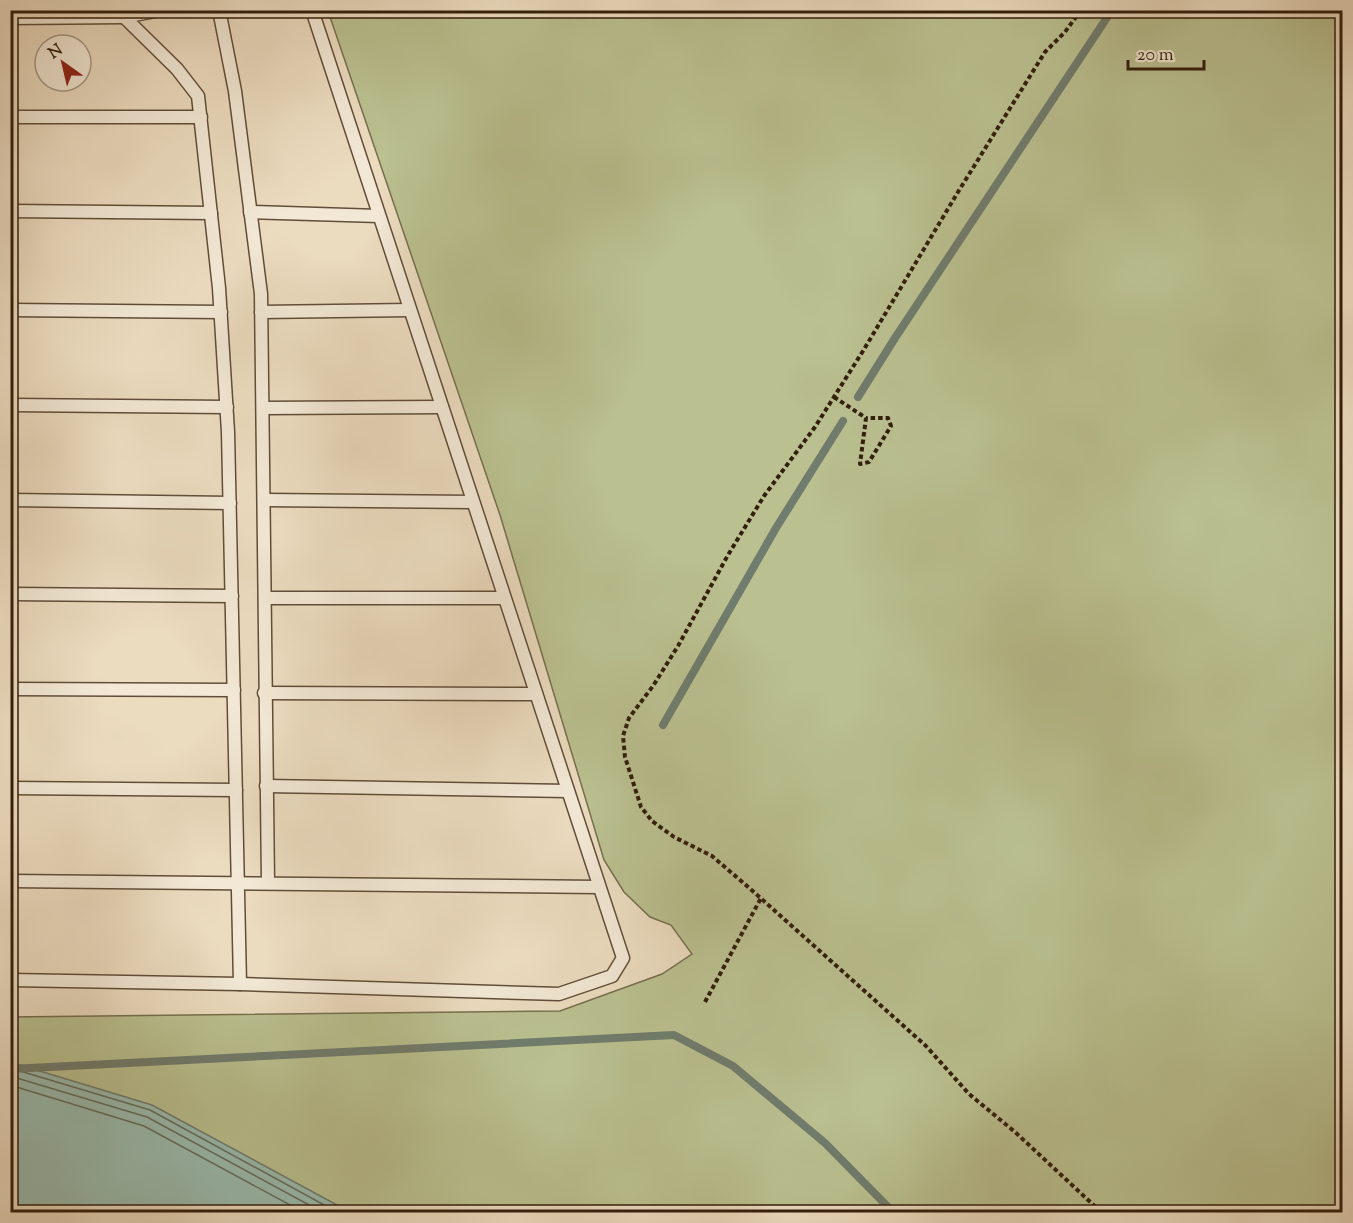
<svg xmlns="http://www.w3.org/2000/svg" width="1353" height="1223" font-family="'Sorts Mill Goudy',serif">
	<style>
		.green { fill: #bac090; stroke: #766f4e; stroke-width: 1.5 }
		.water { fill: #99bbae; stroke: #707c6d; stroke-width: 1.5 }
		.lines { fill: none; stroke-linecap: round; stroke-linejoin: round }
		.shore { stroke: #666c5d; stroke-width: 1.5 }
		.stream { stroke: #707c6d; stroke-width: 8 }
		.service-casing { stroke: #614d39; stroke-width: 15 }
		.path { stroke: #331e0c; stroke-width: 4; stroke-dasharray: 4.5 3; stroke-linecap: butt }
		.service { stroke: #f2e8d5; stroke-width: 12 }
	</style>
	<rect width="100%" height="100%" fill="#ebdbbf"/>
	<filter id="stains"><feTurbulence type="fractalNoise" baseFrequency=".00333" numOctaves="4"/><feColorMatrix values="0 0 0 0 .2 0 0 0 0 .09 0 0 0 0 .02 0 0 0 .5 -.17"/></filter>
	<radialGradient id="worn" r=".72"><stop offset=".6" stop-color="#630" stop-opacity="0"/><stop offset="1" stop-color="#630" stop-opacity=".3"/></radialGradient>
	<path class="green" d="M328 11H1342V1212H11L10 1017 560 1011 662 974 692 954 671 925 650 917 624 892 604 860 500 515Z"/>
	<path class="water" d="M10 1062 152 1105 350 1212H11Z"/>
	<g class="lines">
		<g class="shore">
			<path d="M10 1068 150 1110 337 1212"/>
			<path d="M10 1076 147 1117 322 1212"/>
			<path d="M10 1085 144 1126 303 1212"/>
		</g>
		<g class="stream">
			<path d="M858 397 895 338 1112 10"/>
			<path d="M663 725 776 528 843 421"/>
			<path d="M10 1069 674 1035 733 1066 825 1143 893 1212"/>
		</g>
		<defs>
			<g id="service">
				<path d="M117 10 177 69 198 96 219 288 228 432 240 984"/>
				<path d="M219 10 235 91 261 294 268 883"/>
				<path d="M10 18 124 17 160 10"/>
				<path d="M10 117H201"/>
				<path d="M10 211 211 213"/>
				<path d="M250 212 379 216"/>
				<path d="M10 310 221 312"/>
				<path d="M261 312 410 310"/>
				<path d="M10 405 227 407"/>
				<path d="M263 408 442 407"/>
				<path d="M10 500 230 503"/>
				<path d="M265 500 473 502"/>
				<path d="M10 594 232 596"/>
				<path d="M265 598H504"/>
				<path d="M10 689 234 690"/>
				<path d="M264 693 536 694"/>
				<path d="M266 786 568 791"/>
				<path d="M10 788 236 790"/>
				<path d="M10 881 599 887"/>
				<path d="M10 980 240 984 559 994 612 976 623 958 312 10"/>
			</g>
		</defs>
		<use href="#service" class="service-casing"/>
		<g class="path">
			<path d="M1081 10 1065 32 1045 52 958 192 863 351 815 427 764 496 728 555 678 646 653 686 629 718 623 736 625 757 641 807 652 821 674 837 712 856 747 886 926 1046 969 1094 1015 1132 1101 1212"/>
			<path d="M834 397 866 418 860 464 869 462 891 426 888 418H866"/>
			<path d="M705 1002 761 898"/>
		</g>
		<use href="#service" class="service"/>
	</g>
	<rect width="1353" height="1223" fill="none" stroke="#ebdbbf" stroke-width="36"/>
	<rect x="12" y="12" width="1329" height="1199" fill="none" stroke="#331e0c" stroke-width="3"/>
	<rect x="18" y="18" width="1317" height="1187" fill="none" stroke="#331e0c" stroke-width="1.5"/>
	<g transform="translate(63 63) rotate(326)"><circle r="28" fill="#f2e8d5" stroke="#a69785" stroke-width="1.5"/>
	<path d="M0-4.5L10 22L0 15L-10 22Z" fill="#8f2418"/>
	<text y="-9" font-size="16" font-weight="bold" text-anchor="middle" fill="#331e0c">N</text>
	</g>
	<path d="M1128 60v9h76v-9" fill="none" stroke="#331e0c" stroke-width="3"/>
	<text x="1137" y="60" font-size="18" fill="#331e0c" stroke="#f2e8d5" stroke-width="4.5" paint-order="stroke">20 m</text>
	<rect width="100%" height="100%" filter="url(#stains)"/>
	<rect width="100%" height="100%" fill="url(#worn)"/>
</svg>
